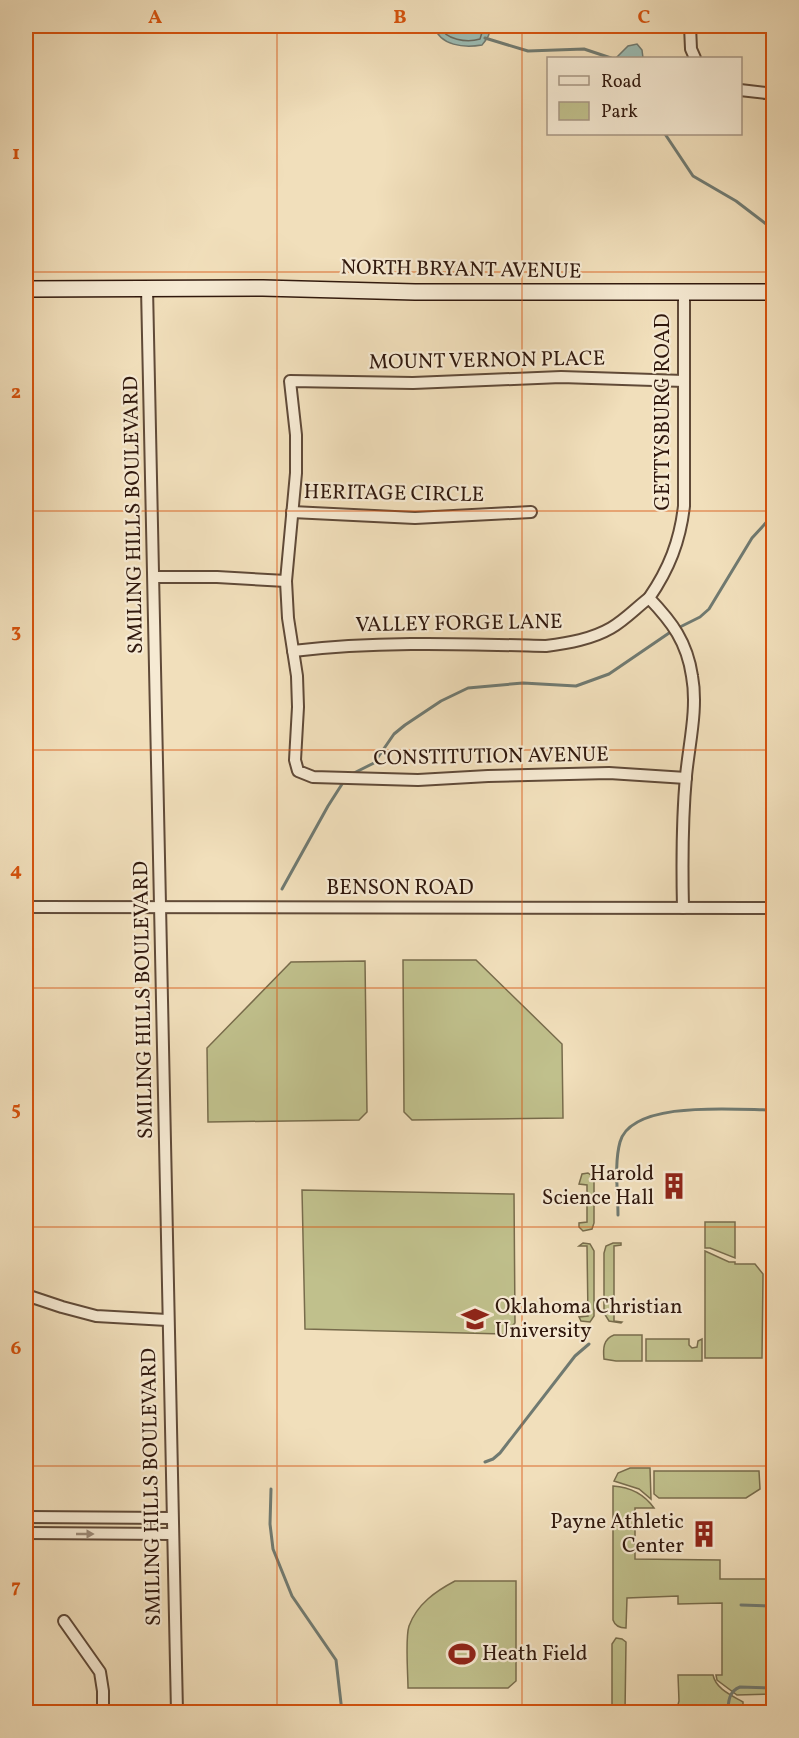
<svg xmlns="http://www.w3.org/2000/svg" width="799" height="1738" font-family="Vollkorn,serif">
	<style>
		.green { fill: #c0c08c; stroke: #786c4c; stroke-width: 1.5 }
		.water { fill: #9bbcb4; stroke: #707a71; stroke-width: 1.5 }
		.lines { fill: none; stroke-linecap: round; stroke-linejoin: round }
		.shore { stroke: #666a60; stroke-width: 1.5 }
		.stream { stroke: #707a71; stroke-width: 3 }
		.street-casing { stroke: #604a38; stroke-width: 14 }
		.secondary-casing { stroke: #30180d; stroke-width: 18 }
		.street { stroke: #f6ead3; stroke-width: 10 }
		.secondary { stroke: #f6ead3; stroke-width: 15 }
		.oneway { fill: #9d8c7a }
		.grid { fill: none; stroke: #d6520c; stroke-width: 1.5; stroke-opacity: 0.55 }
		.labels { text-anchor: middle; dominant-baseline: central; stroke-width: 4.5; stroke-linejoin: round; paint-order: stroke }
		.street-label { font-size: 21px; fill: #30180d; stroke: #f6ead3 }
		.poi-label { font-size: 21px; fill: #30180d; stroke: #f6ead3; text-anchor: end }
		.neatline { fill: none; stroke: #d6520c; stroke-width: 2 }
		.grid-label { font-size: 20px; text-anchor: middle; font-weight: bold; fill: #d6520c }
	</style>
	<rect width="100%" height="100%" fill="#f1dfbb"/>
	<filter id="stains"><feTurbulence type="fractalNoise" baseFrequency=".00333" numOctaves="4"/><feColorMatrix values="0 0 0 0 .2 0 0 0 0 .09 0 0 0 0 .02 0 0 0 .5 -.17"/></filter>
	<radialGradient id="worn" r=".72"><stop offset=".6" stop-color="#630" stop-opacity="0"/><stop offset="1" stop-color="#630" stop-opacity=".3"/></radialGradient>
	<g class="green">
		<path d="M403 960H476L562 1044 563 1118 412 1120 404 1112Z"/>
		<path d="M365 961 367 1112 359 1120 208 1122 207 1048 291 962Z"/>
		<path d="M588 1173 592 1176 594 1182V1223L592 1229 583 1231 579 1227V1223L587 1222V1185L579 1184 582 1174Z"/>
		<path d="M302 1190 514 1194 515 1323 504 1334 305 1329Z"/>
		<path d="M705 1222H735V1258L710 1248H705Z"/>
		<path d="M583 1243 590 1244 594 1251V1316L590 1322 581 1321 579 1317 588 1316 587 1246H579Z"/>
		<path d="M613 1243H621V1245L614 1246V1321L622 1322 621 1323 609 1321 604 1313V1253L606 1246Z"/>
		<path d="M705 1251 729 1262H735V1264H755L763 1274 762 1358H705Z"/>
		<path d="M771 1271 774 1273V1358H768V1274Z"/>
		<path d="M614 1335H642V1361H616L604 1359C603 1349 603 1339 614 1335Z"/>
		<path d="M646 1339H689V1345L692 1348 697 1347 698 1341 702 1339V1361H646Z"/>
		<path d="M630 1468H650L651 1499 639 1489 614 1481 618 1473Z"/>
		<path d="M654 1471H759L760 1489 746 1498H659L654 1494Z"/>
		<path d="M613 1486C629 1487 644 1494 654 1508H635V1559L720 1560V1579H769V1571H773V1694L737 1695 717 1680 716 1675H722V1603L678 1604V1596L627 1598 626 1628C619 1628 615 1626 613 1620Z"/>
		<path d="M455 1581H516V1681L508 1688H408C408 1674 405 1638 409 1626 417 1604 436 1591 455 1581Z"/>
		<path d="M616 1638 622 1639 626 1642 625 1712H612V1644Z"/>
		<path d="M678 1675H713C716 1689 731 1695 743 1702V1712H676L679 1701Z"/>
	</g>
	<g class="water">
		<path d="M434 26H489C492 33 486 40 482 45 464 48 440 46 434 26Z"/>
		<path d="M637 44 642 50 643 58H616L628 46Z"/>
	</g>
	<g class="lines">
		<path class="shore" d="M440 26C445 40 467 43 480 39L484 26"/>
		<g class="stream">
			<path d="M485 38 528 51 584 49 611 58"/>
			<path d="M665 134 693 176 736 201 774 230"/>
			<path d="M678 628 700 617 709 609 752 538 774 514"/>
			<path d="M350 775 374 763 394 734 405 725 441 701 468 688 523 683 576 686 609 674 672 631"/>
			<path d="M282 889 328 806 344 781"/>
			<path d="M618 1215C618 1192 614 1164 620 1142 632 1099 738 1110 774 1110"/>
			<path d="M485 1462 493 1459 500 1453 575 1356 589 1344"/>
			<path d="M271 1489 270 1524 273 1549 292 1596 336 1660 342 1712"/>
			<path d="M741 1605 774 1606"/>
			<path d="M728 1712C728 1702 729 1691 740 1687L774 1688"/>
		</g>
		<defs>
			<g id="street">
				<path d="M690 26 691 49 695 58"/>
				<path d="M740 90 774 94"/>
				<path d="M147 288C161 763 164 1238 177 1712"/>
				<path d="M684 381 561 377 413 383 290 381 296 435V473L286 581 288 618 297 676 298 707 295 760 298 771 313 777 418 780 488 776 609 773 686 778"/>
				<path d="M292 512 415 518 531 512"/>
				<path d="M156 577H217L286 581"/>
				<path d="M293 651C378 641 462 644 546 646 569 643 592 639 611 628 625 620 637 607 649 598"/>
				<path d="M26 907 774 908"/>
				<path d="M683 908C682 864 682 820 686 776 689 744 698 708 692 676 687 642 672 622 649 598 669 569 680 541 684 506V292"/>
				<path d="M26 1295 62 1307 96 1316 167 1320"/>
				<path d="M26 1487 27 1523"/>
				<path d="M27 1517 171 1518"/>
				<path d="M26 1533 172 1534"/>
				<path d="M64 1621 100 1672 103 1691V1712"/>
			</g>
			<path id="secondary" d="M26 289 263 288 415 292H774"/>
		</defs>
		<use href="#street" class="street-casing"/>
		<use href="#secondary" class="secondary-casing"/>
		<use href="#street" class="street"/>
		<use href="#secondary" class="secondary"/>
	</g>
	<defs><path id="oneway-solid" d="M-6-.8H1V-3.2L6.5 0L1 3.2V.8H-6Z" transform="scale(1.5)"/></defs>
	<use class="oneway" href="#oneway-solid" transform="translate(85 1534)"/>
	<path class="grid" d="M277 26V1712M522 26V1712M26 272H774M26 511H774M26 750H774M26 988H774M26 1227H774M26 1466H774"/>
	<defs>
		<symbol id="building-bare" viewBox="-9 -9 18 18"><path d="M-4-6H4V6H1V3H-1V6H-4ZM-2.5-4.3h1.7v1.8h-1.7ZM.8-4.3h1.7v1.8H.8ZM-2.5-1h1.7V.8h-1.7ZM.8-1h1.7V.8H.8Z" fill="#8f2418" stroke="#f6ead3" stroke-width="2.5" paint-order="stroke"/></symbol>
		<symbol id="university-bare" viewBox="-9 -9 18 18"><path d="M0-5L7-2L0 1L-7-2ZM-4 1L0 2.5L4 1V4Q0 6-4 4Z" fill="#8f2418" stroke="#f6ead3" stroke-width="2.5" paint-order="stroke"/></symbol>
		<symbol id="stadium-bare" viewBox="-9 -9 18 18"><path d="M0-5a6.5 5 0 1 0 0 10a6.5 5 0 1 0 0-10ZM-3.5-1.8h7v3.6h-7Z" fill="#8f2418" stroke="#f6ead3" stroke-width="2.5" paint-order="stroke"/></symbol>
	</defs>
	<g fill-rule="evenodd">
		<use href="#building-bare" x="655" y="1167" width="38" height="38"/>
		<use href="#university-bare" x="456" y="1300" width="38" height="38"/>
		<use href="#building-bare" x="685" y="1515" width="38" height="38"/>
		<use href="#stadium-bare" x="443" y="1635" width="38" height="38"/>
	</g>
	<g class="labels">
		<g class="street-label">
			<text transform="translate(461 270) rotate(1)">NORTH BRYANT AVENUE</text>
			<text transform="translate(487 361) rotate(-1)">MOUNT VERNON PLACE</text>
			<text transform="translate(663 412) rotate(-90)">GETTYSBURG ROAD</text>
			<text transform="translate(394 494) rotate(1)">HERITAGE CIRCLE</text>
			<text transform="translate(134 515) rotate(-91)">SMILING HILLS BOULEVARD</text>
			<text transform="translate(459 624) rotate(-1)">VALLEY FORGE LANE</text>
			<text transform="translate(491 757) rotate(-1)">CONSTITUTION AVENUE</text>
			<text x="400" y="888">BENSON ROAD</text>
			<text transform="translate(144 1000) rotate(-91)">SMILING HILLS BOULEVARD</text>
			<text transform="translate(152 1487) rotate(-91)">SMILING HILLS BOULEVARD</text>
		</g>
		<g class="poi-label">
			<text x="654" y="1174">Harold<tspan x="654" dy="24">Science Hall</tspan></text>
			<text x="495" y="1307" text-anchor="start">Oklahoma Christian<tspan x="495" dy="24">University</tspan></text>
			<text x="684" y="1522">Payne Athletic<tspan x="684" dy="24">Center</tspan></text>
			<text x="482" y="1654" text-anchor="start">Heath Field</text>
		</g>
	</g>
	<rect width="799" height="1738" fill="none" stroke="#f1dfbb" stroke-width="66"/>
	<rect x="547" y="57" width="195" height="78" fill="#f6ead3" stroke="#a79684" stroke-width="1.5"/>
	<rect x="559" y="76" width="30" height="9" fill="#f6ead3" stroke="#a79684" stroke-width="1.5"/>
	<text x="601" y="87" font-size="18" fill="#30180d">Road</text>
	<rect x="559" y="102" width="30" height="18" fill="#c0c08c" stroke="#a79684" stroke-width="1.5"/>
	<text x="601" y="117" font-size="18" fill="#30180d">Park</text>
	<rect x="33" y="33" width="733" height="1672" class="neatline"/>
	<g class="grid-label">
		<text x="155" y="23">A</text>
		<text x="400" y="23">B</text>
		<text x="644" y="23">C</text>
		<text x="16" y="159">1</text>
		<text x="16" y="398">2</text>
		<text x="16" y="637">3</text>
		<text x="16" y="876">4</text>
		<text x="16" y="1115">5</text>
		<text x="16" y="1354">6</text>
		<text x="16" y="1592">7</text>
	</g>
	<rect width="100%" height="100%" filter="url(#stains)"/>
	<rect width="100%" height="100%" fill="url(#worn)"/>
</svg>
